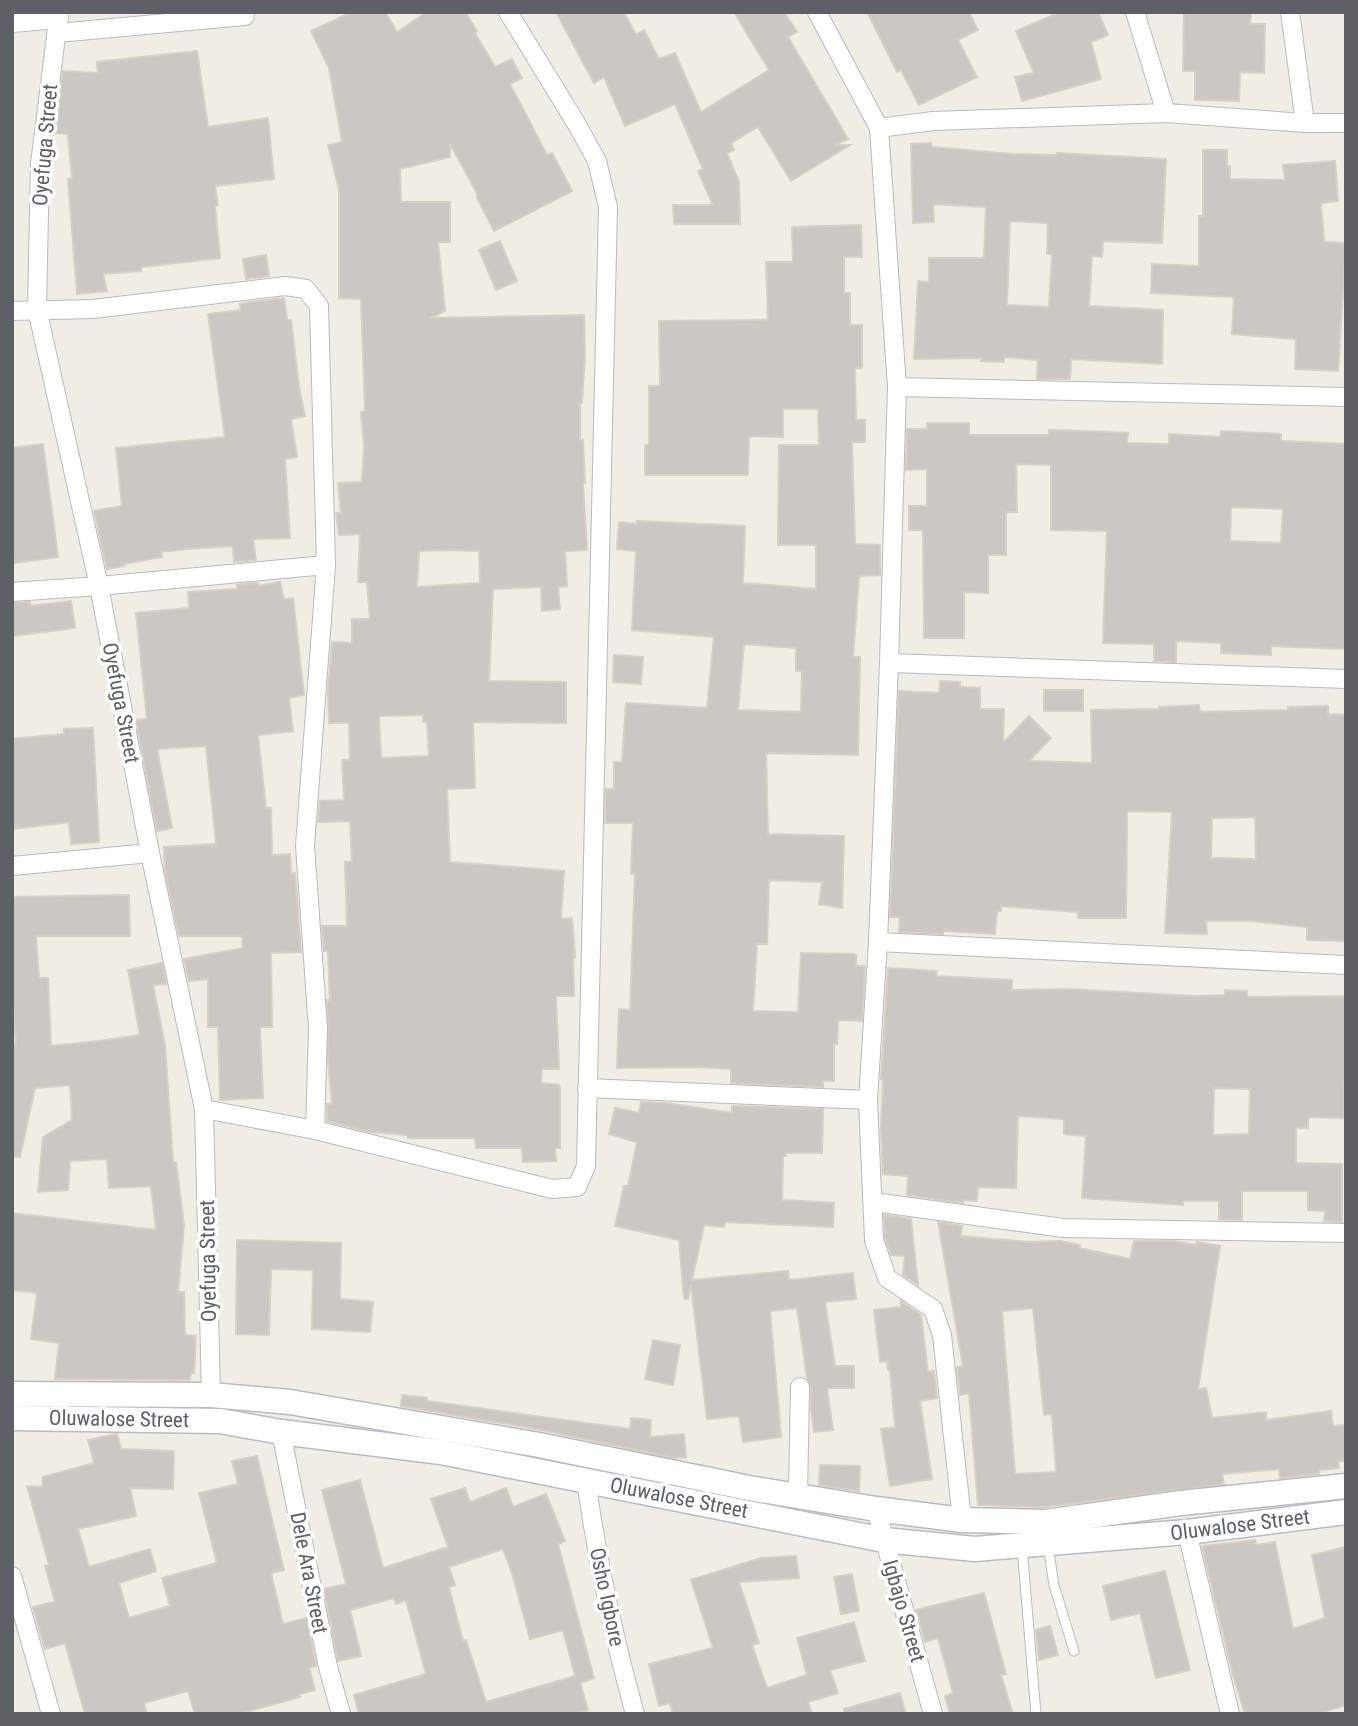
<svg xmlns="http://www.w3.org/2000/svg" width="1358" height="1726" font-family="'Roboto Condensed',sans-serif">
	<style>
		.building { fill: #cac8c2; stroke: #d4d0c4; stroke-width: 2; fill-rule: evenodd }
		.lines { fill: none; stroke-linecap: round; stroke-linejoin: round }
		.lane-casing { stroke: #b8babf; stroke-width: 11 }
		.street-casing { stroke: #b8babf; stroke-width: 20 }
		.secondary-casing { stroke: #b9bbc1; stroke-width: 27 }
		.lane { stroke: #fff; stroke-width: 9 }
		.street { stroke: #fff; stroke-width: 18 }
		.secondary { stroke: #fff; stroke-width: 24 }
		.labels { text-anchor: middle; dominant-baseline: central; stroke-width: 7; stroke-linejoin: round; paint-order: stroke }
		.street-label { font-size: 21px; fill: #5d6065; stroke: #fff }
	</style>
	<rect width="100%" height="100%" fill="#efeee5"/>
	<g class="building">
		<path d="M352 12H385L397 32 427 12H465L477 31 475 33 495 67 512 59 522 78 510 84 547 155 552 153 572 191 494 231 477 198V193L450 144V157L400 169 401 202H450V242H438L445 311 430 318 584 315 585 354 582 403H580V440H583L585 483H583L587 550 565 551 567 586 558 587 560 609 542 611 541 587 493 589 489 681 566 682V723L473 722 475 788 447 789 450 862 564 871 561 919 572 918 575 957 573 956 574 996H556L559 1069H542L541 1083 559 1085 560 1089V1148H555L556 1161 523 1162 522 1148H476L475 1138H408V1135L369 1132 327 1121V1104H332L328 1059 327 1000H330L328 951H324L322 926H347L345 862H352L350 821 318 822 320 801 344 800 342 760H350L349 723H329L328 692 332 642 352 643V619H370L367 582H358L360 534 339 535 336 513H341L338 483 362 482 364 446 361 412 365 411 361 299 339 298V190L328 145 342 142 329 68 311 31ZM445 550 479 551 480 583 417 587 419 551ZM423 715V722H427L429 756 381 758 379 716Z"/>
		<path d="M556 12H624L636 35 644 30 659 59 675 53 701 112 769 70 734 12H784L797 32 788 37 848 139 835 145H850L791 181 758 127 731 143 734 150 727 153 739 182 740 224H674L673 205H713L698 171 703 169 675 104 625 126 604 77 594 83Z"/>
		<path d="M867 12H969L978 30 958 40 977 77 919 105 901 70 897 72Z"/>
		<path d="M1060 12H1098L1108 35 1091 42 1101 79 1022 101 1015 77 1034 73 1016 31Z"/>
		<path d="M1184 12H1251L1250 24H1265L1264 73 1240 72 1239 101 1195 100V71H1183Z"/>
		<path d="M197 51 208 127 268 118 274 179 215 186 218 205 215 206 220 258 141 267V271L103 274 107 291 77 294 68 179H72L68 134 55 133 63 71 98 73 97 62Z"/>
		<path d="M931 143 932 147 1012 154 1057 155V153L1166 159 1162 243 1103 241 1102 257 1092 256 1089 306 1163 310 1162 364 1071 359 1070 379H1037L1038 360 1004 357V362L981 361 982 358 914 359 918 281 929 282V258H984L986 207 933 204 934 222 913 223 911 144ZM1010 221 1048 223 1047 254H1052L1049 307 1007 305Z"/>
		<path d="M1203 150H1227V166H1230V179L1285 180 1283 165 1335 161 1338 201 1321 203 1324 242 1346 243 1338 371 1295 369 1296 339 1232 334 1234 297 1151 293 1152 264 1199 266V216H1203Z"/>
		<path d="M861 225 862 257H844V293H850V325H862V368H855L856 420H865V442H852L855 544 880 545V575L859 576 853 657H860L858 755 766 753 768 834 844 836 842 908 819 904 822 882 769 880 767 944H757L753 1011 798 1012 801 953 853 954 856 955V966H865L862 1021 838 1020 837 1044H834V1081H823V1087L731 1083V1069L700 1067 617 1068 619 1009 630 1010 635 874H631L633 823H605L606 789H614V762H622L626 703 707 708 714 637 632 630 636 551 617 549 619 522 637 524V521L745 526 743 583 816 589V545H778L779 445H819L818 409H783V437L749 436 748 475H645V445H649V386H660L659 321 768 320 766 262H793L792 227ZM744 644 796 648V671H802L801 712 738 710Z"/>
		<path d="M500 241 517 281 496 290 479 250Z"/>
		<path d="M266 255 269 276 246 279 243 259Z"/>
		<path d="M284 298 287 320H291L299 387 305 416 291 419 297 457 285 459 290 538 253 539 256 560 234 562 233 546 186 549 161 552 162 557 124 564V566L107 569 94 511 122 506 116 448 225 437 208 314 241 310 240 304 250 302Z"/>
		<path d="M927 423H969V435H1049V430L1084 431 1128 433 1127 443 1169 444V434L1220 437 1221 431 1281 434V441L1346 444V649L1271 646V655L1221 653V643L1176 641V662L1154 661V644L1103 643 1107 531 1051 530V465L1016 464 1017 512H1006V555H988V593L964 592V638H924L923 530H909V506H927V469L906 470 907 429H927ZM1231 507 1283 509 1281 543 1230 541Z"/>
		<path d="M43 444 58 557 14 563 12 545V448Z"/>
		<path d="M280 582 284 599 293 598 304 695 289 698 293 731 258 735 266 808H271L272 855 290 854 291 874 295 873 301 952 271 953 272 1027H260L263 1098 220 1100 218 1027H208V979L189 981 184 959 243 948 242 936H179L165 871 164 847 216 844 206 746 157 749 172 828 157 831 136 720 147 719 136 613 189 608 188 592 237 589V585L258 583 259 586Z"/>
		<path d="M71 601 75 628 12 636V603L30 602 31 606Z"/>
		<path d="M614 655 643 657 641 684 613 682Z"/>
		<path d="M940 681 960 682V687L980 688V709H1004L1003 743 1029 716 1051 738 1029 761 1092 763 1091 710 1159 709V707L1199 705 1200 712 1288 710V707L1328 706V714L1346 715V941L1307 940V927L1252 921H1206L1207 934 1165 933 1172 812 1127 811 1126 918H1078V912L1001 906V911H997L995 934 943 931V934L899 932 900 917H890L899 691 939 693ZM1255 817 1256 859 1211 858 1212 818Z"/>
		<rect x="1044" y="690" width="39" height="21"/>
		<path d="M93 728 99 842 71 844 69 822 12 829V739L64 734V729Z"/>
		<path d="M129 895 130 936H36L39 978H48L51 1046 98 1041 140 1035 128 970 162 963 166 984 153 985 165 1045 173 1163 176 1162 184 1225 178 1292H184L185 1335 196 1336 194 1373H191L190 1380 55 1379 59 1343 31 1339 37 1293 12 1290V1213L156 1230 151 1186 109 1188 107 1159 70 1161 68 1190 38 1192 43 1137 72 1120 70 1085 35 1088 20 1157 12 1156V1044H16L12 995V897Z"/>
		<path d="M888 968 937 971 936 976 1012 980V990L1069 989 1193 996 1225 995V990L1247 991V997L1346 996 1344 1118 1308 1117V1128H1296V1163L1342 1164V1222L1324 1221 1325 1211 1308 1210V1191H1242V1220L1219 1219V1201H1183V1205L1082 1198 1086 1136 1064 1134V1119L1018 1116 1016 1188 978 1187 977 1201 963 1200V1203L907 1195 908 1176 883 1174 881 1129 883 1079H881ZM1214 1088 1250 1089 1249 1134 1213 1135Z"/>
		<path d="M641 1102 666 1103 732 1113V1106L823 1109 822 1153H786V1156H783L782 1200 834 1203 833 1227 725 1222 724 1227 704 1225 692 1280 788 1271 789 1280 853 1273 856 1299 825 1302 835 1366H854V1388H827L833 1430 814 1432 811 1409V1387L807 1378 797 1308 770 1311 781 1437 743 1442 739 1416 707 1419 691 1285 688 1299H684L679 1240 615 1226 624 1186H628L637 1142 609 1134 615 1108 639 1113Z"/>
		<path d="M884 1215 911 1219 918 1285 903 1275 905 1256 891 1255 885 1238Z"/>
		<path d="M938 1222 962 1226 961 1236 1028 1242 1060 1241 1080 1245 1079 1248 1130 1259 1134 1241H1174L1196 1245 1197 1242 1220 1246 1198 1390 1206 1388 1212 1418 1266 1412V1420L1331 1411 1333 1426 1346 1425V1461H1338L1339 1468 1319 1470V1474L1280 1478 1279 1469 1222 1474 1224 1484 1045 1507 978 1505 969 1393 960 1395 957 1367 963 1366ZM1033 1308 1044 1415 1052 1414 1056 1472 1015 1474 1002 1311Z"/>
		<path d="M237 1240 341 1243 340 1299 373 1302 370 1332 312 1329 313 1270 271 1269 269 1335 236 1334Z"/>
		<path d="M901 1301 921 1315 928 1372 934 1371 937 1398 920 1401 932 1479 890 1486 881 1429 895 1427 890 1370H888L887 1361 880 1362 874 1310 901 1307Z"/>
		<path d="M653 1340 680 1345 673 1385 645 1379Z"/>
		<path d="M402 1395 427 1398V1401L630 1429 631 1418 651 1420 650 1437 684 1434 686 1457 674 1458 542 1430 401 1406Z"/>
		<path d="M117 1434 121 1449 174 1451 173 1489 130 1488 136 1516 78 1529 89 1567 150 1549 156 1571 119 1583 129 1618 170 1606 162 1578 217 1563 199 1493 238 1484 232 1461 257 1456 284 1570 271 1573 283 1624 307 1618 316 1666 309 1668 315 1690 299 1694 300 1697 238 1714H195L188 1691 144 1703 147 1714H85L65 1643 45 1649 33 1607 55 1602 45 1566 49 1565 27 1486 42 1487 43 1477 94 1463 88 1440Z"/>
		<path d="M820 1465 860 1466 859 1491 819 1485Z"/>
		<path d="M360 1480 383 1568 448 1547 431 1499 465 1488 470 1502 506 1488 513 1507 546 1494 565 1541 558 1544 594 1678 580 1683 588 1710 575 1714H359L354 1695 426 1674 406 1600 396 1604 394 1598 350 1610 361 1656 338 1661 324 1589 346 1584 322 1490ZM503 1549 512 1573 530 1639 563 1630 575 1676 486 1702 466 1640 463 1641 449 1587 455 1585 449 1567Z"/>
		<path d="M1255 1540 1256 1545 1275 1542 1293 1629 1325 1618 1312 1555 1346 1547V1705L1317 1714H1245L1233 1675 1202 1546Z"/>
		<path d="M796 1556 799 1578 739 1582 759 1643 752 1645 767 1688 807 1675 797 1638 854 1622 865 1661 830 1670 838 1693 808 1702 812 1714H673L670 1703 659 1706 649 1664 713 1648 691 1580 761 1558Z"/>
		<path d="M1165 1571 1190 1670 1156 1678 1140 1613 1111 1620 1103 1586Z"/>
		<path d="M852 1574 859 1611 841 1614 834 1577Z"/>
		<path d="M984 1593 1006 1674 1001 1675 1013 1714H950L945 1696 953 1693 938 1638 925 1642 916 1610Z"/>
		<path d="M1050 1626 1058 1655 1039 1660 1036 1630Z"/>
		<path d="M900 1693 906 1714H844V1709Z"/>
	</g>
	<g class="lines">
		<defs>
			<g id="lane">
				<path d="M1048 1546 1054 1585 1074 1651"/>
				<path d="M1022 1547 1036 1714"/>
			</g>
			<g id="street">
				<path d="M59 12 40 164 37 309 99 586 150 853 204 1109 211 1395"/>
				<path d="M817 12 879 128 897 387 889 663 878 942 868 1100 874 1240 887 1278 933 1309 942 1335 962 1520"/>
				<path d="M1135 12 1166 113"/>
				<path d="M1290 12 1305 123"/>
				<path d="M12 23 59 19"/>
				<path d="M57 33 245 16"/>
				<path d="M879 128 933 121 1166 113 1305 123H1346"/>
				<path d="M12 311 93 309 285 286 306 289 319 306 326 565 305 846 318 1028 315 1130"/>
				<path d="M897 387 1346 397"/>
				<path d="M12 592 99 586 326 565"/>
				<path d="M889 663 1346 679"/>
				<path d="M12 866 150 853"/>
				<path d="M878 942 1346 965"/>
				<path d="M587 1088 868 1100"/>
				<path d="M204 1109 315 1130 552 1189 577 1187 586 1166 608 207 597 161 576 123 508 12"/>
				<path d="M874 1202 1063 1228 1346 1233"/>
				<path d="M281 1432 328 1667 341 1714"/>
				<path d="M586 1480C597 1559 613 1636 635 1714"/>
				<path d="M798 1496 800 1387"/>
				<path d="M876 1509 933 1714"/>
				<path d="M1187 1532 1230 1714"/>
				<path d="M12 1576 51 1714"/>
			</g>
			<g id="secondary">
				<path d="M12 1394 211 1395 290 1402 539 1445 749 1488 876 1509 962 1520 1046 1522 1181 1503 1346 1486"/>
				<path d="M12 1418 220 1421 281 1432 441 1452 884 1540 975 1549 1187 1532 1346 1512"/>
			</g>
		</defs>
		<use href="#lane" class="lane-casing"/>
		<use href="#street" class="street-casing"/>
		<use href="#secondary" class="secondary-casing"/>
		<use href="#lane" class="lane"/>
		<use href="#street" class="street"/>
		<use href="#secondary" class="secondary"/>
	</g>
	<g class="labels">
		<g class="street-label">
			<text transform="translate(45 145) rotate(-85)">Oyefuga Street</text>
			<text transform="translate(121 703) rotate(79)">Oyefuga Street</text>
			<text transform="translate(208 1261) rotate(-91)">Oyefuga Street</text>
			<text transform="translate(119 1419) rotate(1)">Oluwalose Street</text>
			<text transform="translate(679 1498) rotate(11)">Oluwalose Street</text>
			<text transform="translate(1240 1525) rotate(-7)">Oluwalose Street</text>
			<text transform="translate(309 1573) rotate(79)">Dele Ara Street</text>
			<text transform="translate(607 1597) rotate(78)">Osho Igbore</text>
			<text transform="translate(904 1611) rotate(74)">Igbajo Street</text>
		</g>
	</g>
	<rect width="1358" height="1726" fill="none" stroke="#5d6065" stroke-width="28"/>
</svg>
